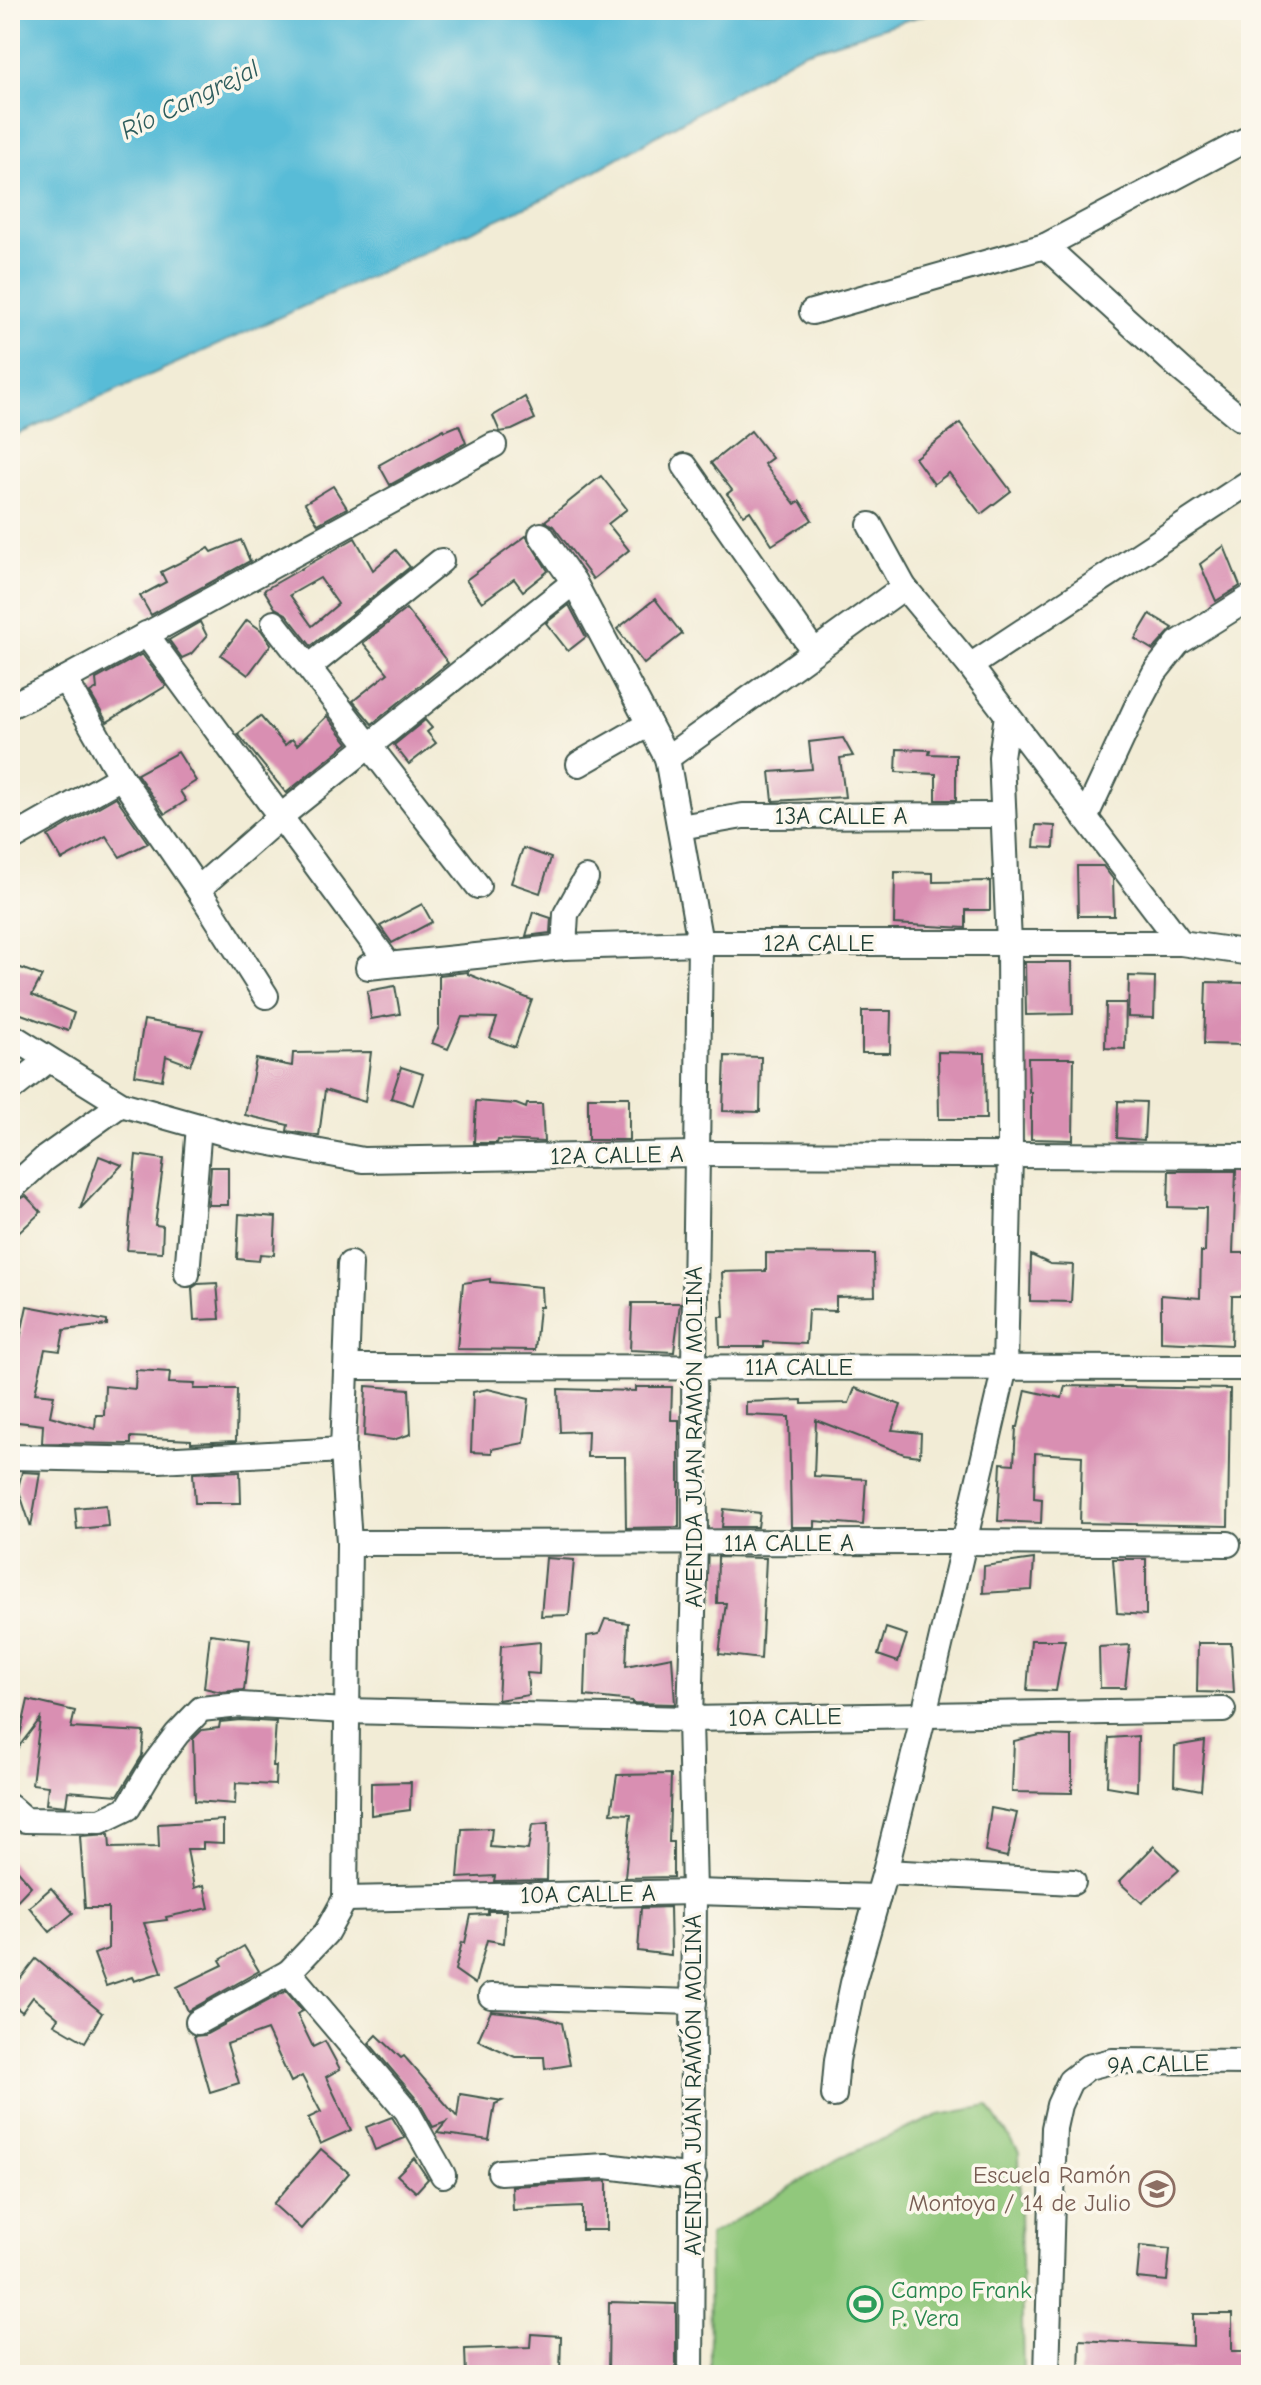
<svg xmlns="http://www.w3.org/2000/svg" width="1261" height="2385" font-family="'Comic Neue',sans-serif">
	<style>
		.green { fill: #91c87b; stroke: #588258; stroke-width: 2 }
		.water { fill: #59bcd7; stroke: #3c7c86; stroke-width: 2 }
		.building { fill: #d98fb2; fill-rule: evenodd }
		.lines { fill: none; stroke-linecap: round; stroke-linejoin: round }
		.minor-casing { stroke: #3f574c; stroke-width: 28 }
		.minor { stroke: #fff; stroke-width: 24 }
		.labels { text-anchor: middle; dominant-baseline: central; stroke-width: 7; stroke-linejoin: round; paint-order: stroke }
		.street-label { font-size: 24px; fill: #1f3d34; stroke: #fbf7ec }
		.education-label { font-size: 24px; fill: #785e54; stroke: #fbf7ec; text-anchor: end }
		.leisure-label { font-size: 24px; fill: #27864d; stroke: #fbf7ec; text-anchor: start }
		.water-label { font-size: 26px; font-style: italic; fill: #2e5d5d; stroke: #fbf7ec }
	</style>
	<rect width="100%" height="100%" fill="#fbf7ec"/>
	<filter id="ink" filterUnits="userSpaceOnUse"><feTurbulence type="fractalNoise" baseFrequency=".0125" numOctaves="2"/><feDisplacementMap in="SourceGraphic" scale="16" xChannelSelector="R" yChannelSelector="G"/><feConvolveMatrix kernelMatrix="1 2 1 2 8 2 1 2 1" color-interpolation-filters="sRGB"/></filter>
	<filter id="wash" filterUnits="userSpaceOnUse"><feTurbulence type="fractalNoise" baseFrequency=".006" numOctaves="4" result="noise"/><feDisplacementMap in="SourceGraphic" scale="32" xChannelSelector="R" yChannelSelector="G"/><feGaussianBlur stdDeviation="1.8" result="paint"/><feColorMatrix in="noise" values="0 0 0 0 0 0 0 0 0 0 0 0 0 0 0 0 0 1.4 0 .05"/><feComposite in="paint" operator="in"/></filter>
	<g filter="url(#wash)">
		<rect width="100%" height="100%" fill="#f2ecd6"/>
		<path class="green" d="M988 2106 1019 2152 1023 2375H712L710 2372 709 2236 839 2158 939 2115Z"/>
		<path class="water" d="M10 10H939L802 53 556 193 10 438Z"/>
		<g id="blocks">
			<g class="building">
				<path d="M525 397 535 419 512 430 500 432 493 416Z"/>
				<path d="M960 423 1011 491 981 514 949 473 934 484 915 458Z"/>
				<path d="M459 425 466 443 390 485 379 465 444 429 445 431Z"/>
				<path d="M751 431 772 458 764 464 795 504 800 501 812 520 772 545 750 511 744 515 727 494 732 490 711 463Z"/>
				<path d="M601 476 627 509 608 524 629 550 593 579 553 526 545 521Z"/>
				<path d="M333 486 347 508 318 524 305 503Z"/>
				<path d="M526 536 548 571 523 591 514 579 482 602 466 580Z"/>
				<path d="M355 538 373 570 396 550 410 567 311 646 286 614 275 608 264 590ZM320 578 338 604 312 626 290 595Z"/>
				<path d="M241 540 250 561 151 615 140 596 166 582 161 572 209 548 212 552Z"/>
				<path d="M1224 546 1240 586 1216 601 1200 564Z"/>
				<path d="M655 599 682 634 644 664 617 629Z"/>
				<path d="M569 605 586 637 568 651 546 623Z"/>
				<path d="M406 609 448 663 372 724 353 701 388 673 363 643Z"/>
				<path d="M1150 614 1173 628 1153 650 1135 639Z"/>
				<path d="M247 620 261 630 271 644 248 675 221 655Z"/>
				<path d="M200 622 207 636 191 654 182 658 169 640Z"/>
				<path d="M142 654 166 686 107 722 90 693 97 689 96 679Z"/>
				<path d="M260 716 285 745 292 739 297 745 327 716 348 743 286 793 238 734Z"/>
				<path d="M425 720 432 728 427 732 436 743 409 764 394 745Z"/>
				<path d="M843 738 853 756 840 758 845 797 773 801 770 772 812 769 809 742Z"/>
				<path d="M897 749 930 750 929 754 956 755V800H936V774L896 772Z"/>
				<path d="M178 752 196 781 180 791 186 801 165 814 137 774Z"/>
				<path d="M116 797 148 843 120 857 106 836 62 860 48 836Z"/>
				<path d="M1036 825 1055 826 1054 848 1034 847Z"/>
				<path d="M523 848 551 858 540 893 511 883Z"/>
				<path d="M1077 866H1103L1113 879 1114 916H1078Z"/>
				<path d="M895 872 933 873V882L990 881V910H966V928L894 924Z"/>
				<path d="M422 904 432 922 392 943 380 926Z"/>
				<path d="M533 912 551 918 550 933 526 936Z"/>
				<path d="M1025 962H1072L1073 1014 1026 1015Z"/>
				<path d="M18 967 42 976 32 995 74 1013 68 1031 10 1010V986Z"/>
				<path d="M468 972V974L532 1000 515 1047 490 1038 497 1018 462 1017 448 1049 432 1043 439 1027V975Z"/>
				<path d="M1129 976 1155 977 1154 1018 1128 1017Z"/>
				<path d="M1206 982 1248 983 1246 1045 1204 1044Z"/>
				<path d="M395 986 400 1014 371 1019 367 991Z"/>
				<path d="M1106 1003H1126L1125 1049 1105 1048Z"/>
				<path d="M862 1011H891L890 1053H862Z"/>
				<path d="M144 1020 203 1030 190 1065 166 1056 162 1080 135 1075Z"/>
				<path d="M371 1052 365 1102 325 1090 319 1136 287 1131 288 1125 245 1115 256 1059 292 1066 293 1053Z"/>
				<path d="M938 1052 985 1053 986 1119H939Z"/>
				<path d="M725 1056 761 1057 760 1112 723 1111Z"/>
				<path d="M1028 1058H1074L1073 1140 1031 1139V1092H1029Z"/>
				<path d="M401 1067 423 1074 413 1105 391 1098Z"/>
				<rect x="588" y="1097" width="41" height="43"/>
				<path d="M476 1101 516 1104 526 1108 527 1104H542L544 1142 498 1140 497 1143H474Z"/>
				<path d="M1118 1101 1146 1102 1144 1140 1117 1138Z"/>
				<path d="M136 1155 164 1159 155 1225 163 1226 162 1252 127 1250Z"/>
				<path d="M99 1156 122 1165 80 1209Z"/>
				<path d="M211 1167H228V1205H208Z"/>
				<path d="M1169 1171H1236L1233 1253H1251V1296H1232L1231 1345 1161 1342V1295L1200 1298 1201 1252H1205L1206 1208 1168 1207Z"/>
				<path d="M26 1196 41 1212 10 1241V1205Z"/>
				<path d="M239 1214 276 1217 274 1255 260 1254 259 1261 237 1259Z"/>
				<path d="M766 1253 874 1254 875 1296 836 1297V1311L808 1310 806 1344 764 1342V1347H720L719 1317H724L722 1272 766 1271Z"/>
				<path d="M1031 1255 1050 1264 1073 1265 1071 1302 1030 1301Z"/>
				<path d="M490 1279V1282L541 1287 542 1307H539L535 1350 457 1349 463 1283Z"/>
				<path d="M217 1283 220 1319 194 1320 192 1288 198 1284Z"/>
				<path d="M632 1303H680L674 1352 630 1350Z"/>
				<path d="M27 1306 107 1321V1325L64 1330 60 1351 45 1349 35 1393 54 1395 50 1416 95 1429 96 1415H104L105 1386 135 1389 136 1370 170 1372 169 1383 195 1384 194 1389H237L236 1441 191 1443V1440L131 1437V1444L42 1443 43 1425 10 1421 14 1367Z"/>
				<path d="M366 1386 409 1389 411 1434 393 1440 364 1436Z"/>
				<path d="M1065 1386 1230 1389 1228 1526 1080 1523 1082 1456 1035 1453 1034 1498 1042 1499 1041 1523 998 1521 1001 1463 1014 1464 1016 1427H1018L1026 1390 1062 1398Z"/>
				<path d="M636 1387H672L671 1420H679V1527L626 1528 625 1457H587L588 1431 560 1432 558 1389 636 1391Z"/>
				<path d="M855 1388 901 1405 892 1430 921 1433 920 1456 904 1454 816 1420 814 1476 866 1479 863 1525 815 1521V1527H791L789 1417 746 1415V1402L802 1400V1404L849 1403Z"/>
				<path d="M488 1389 529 1399 524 1443 492 1449V1453L471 1452 473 1392Z"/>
				<path d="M240 1471 241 1503H195L193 1473Z"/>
				<path d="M22 1472 40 1473 31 1527 18 1488Z"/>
				<path d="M106 1505 108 1526 77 1529 75 1508Z"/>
				<path d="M724 1509 760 1513 758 1527H722Z"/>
				<path d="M718 1557 766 1558 761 1659 719 1654 726 1603H717Z"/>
				<path d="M546 1558 574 1560 569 1615 541 1616Z"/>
				<path d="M1034 1559 1032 1590 983 1593 984 1566Z"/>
				<path d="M1113 1559H1146V1615L1117 1613Z"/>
				<path d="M605 1619 628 1623 626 1666 672 1657 675 1704 632 1703V1701L585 1696 587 1636 599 1634Z"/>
				<path d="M886 1628 907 1635 898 1662 878 1655Z"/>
				<path d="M210 1634 250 1639 244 1690 221 1692 204 1688Z"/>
				<path d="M1031 1640H1065L1056 1691 1027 1690Z"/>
				<path d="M540 1642 539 1674 527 1673 529 1695 498 1700 501 1646Z"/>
				<path d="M1198 1643H1231L1234 1693 1197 1692Z"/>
				<path d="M1130 1645 1125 1688H1100L1099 1647Z"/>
				<path d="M28 1700 75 1711 71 1728 144 1732 142 1756 118 1795 68 1791 66 1806 46 1804 48 1786 32 1784 40 1719 17 1749Z"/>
				<path d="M240 1720 276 1722 273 1766H276L275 1785 236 1783 235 1804 195 1801 193 1739 202 1730 219 1728 220 1722Z"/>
				<path d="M1040 1735 1072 1736V1793L1012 1792 1014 1741Z"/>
				<path d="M1138 1736 1137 1791 1107 1786 1109 1738Z"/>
				<path d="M1205 1741 1201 1790 1174 1785 1175 1746Z"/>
				<path d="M671 1774 669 1842H673V1877L625 1878 631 1814 611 1813 617 1775Z"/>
				<path d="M411 1782 410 1810 371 1815V1783Z"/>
				<path d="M991 1808 1017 1813 1007 1857 985 1852Z"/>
				<path d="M223 1820V1843L203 1842V1849H187L194 1888 204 1885 209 1908 166 1917 167 1920 144 1923 162 1972 134 1981 132 1977 106 1986 94 1954 108 1949V1908H85L80 1836 109 1834 110 1848 159 1847 158 1824Z"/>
				<path d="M548 1823 547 1880 494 1881 495 1876 458 1878 462 1829 492 1828 490 1847 528 1850 532 1825Z"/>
				<path d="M1154 1846 1179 1870 1142 1903 1119 1882Z"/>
				<path d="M10 1861 31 1886 10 1908Z"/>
				<path d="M51 1888 73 1913 50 1932 29 1907Z"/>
				<path d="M670 1907 671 1955 638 1951 641 1908Z"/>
				<path d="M488 1911H506L504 1943 487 1940 475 1984 455 1970 462 1942 465 1943 471 1915 488 1914Z"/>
				<path d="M244 1946 259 1971 188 2011 177 1987 223 1965 220 1960Z"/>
				<path d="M36 1959 102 2013 85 2042 54 2024 58 2018 33 1997 22 2012 10 2002V1992Z"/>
				<path d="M286 1991 303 2011 297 2014 313 2047 325 2041 340 2069 326 2077 351 2130 320 2144 308 2118 321 2112 302 2076 291 2082 267 2030 227 2044 239 2083 210 2092 194 2036 205 2035Z"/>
				<path d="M491 2011 540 2016 562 2023 570 2065 545 2069 544 2057H515L478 2040Z"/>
				<path d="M377 2035 401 2058 404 2056 457 2117 460 2094 502 2101 495 2104 489 2140 437 2133 446 2122 433 2127 419 2102 369 2043Z"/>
				<path d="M392 2117 405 2138 375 2150 366 2127Z"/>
				<path d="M321 2149 349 2173 301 2229 273 2204Z"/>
				<path d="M414 2158 428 2179 416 2192 397 2175Z"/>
				<path d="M607 2181V2230H582V2207L513 2210 512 2186Z"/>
				<path d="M1140 2246 1170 2249 1167 2281 1137 2278Z"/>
				<path d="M609 2302 676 2304V2375H608Z"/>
				<path d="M1193 2314H1232V2351H1251V2371H1162V2375H1079L1080 2340 1193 2346Z"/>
				<path d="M531 2334 561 2336 560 2375H466L465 2349 530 2347Z"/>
			</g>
		</g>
	</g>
	<g filter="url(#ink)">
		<use href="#blocks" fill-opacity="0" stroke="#3f574c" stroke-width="2"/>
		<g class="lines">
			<defs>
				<g id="minor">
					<path d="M1045 246 1183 371 1240 418"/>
					<path d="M812 312 1045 246 1251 137"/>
					<path d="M685 466 813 650"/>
					<path d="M870 525 904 587 970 666 1181 943"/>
					<path d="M541 535 574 582 667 758 700 943 694 1367 695 1543 690 1719 694 1892 691 2375"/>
					<path d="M274 623 478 886"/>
					<path d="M146 634 388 963"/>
					<path d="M970 666 1251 481"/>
					<path d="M309 667 441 561"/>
					<path d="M65 679 121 777 198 889 266 996"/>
					<path d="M10 706 65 679 494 445"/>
					<path d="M667 758 904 587"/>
					<path d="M579 764 649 724"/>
					<path d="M1085 818 1136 708 1155 672 1178 643 1251 597"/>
					<path d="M680 827 743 816 1003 815"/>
					<path d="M10 840 121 777"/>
					<path d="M198 889 280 817 574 582"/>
					<path d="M564 947 566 914 586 878"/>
					<path d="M368 967 564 947 700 943H1181L1251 953"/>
					<path d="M10 1035 121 1104 234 1136 363 1160 697 1154 1251 1156"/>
					<path d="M10 1090 47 1061"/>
					<path d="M10 1190 44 1159 121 1104"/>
					<path d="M187 1274 199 1126"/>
					<path d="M347 1367 1251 1368"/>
					<path d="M10 1457 159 1460 343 1450"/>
					<path d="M349 1543 963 1542 1228 1544"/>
					<path d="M10 1807 25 1820 101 1821 128 1808 153 1766 177 1734 201 1709 240 1705 346 1711 690 1719 1223 1710"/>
					<path d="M885 1872 1073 1882"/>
					<path d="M345 1899 694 1892 878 1897"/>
					<path d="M289 1972 407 2111 443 2175"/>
					<path d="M491 1996 694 2002"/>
					<path d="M198 2022 289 1972 326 1933 345 1899 349 1543 343 1450 350 1264"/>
					<path d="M834 2095 837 2060 853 1983 885 1872 924 1714 1005 1367 1010 1155 1009 944 1001 757 1007 715"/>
					<path d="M500 2172 606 2166 694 2177"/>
					<path d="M1047 2375 1054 2128 1059 2105 1070 2081 1088 2067 1112 2061 1251 2062"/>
				</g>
			</defs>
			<use href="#minor" class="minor-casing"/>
			<use href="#minor" class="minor"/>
		</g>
	</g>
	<defs>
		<symbol id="school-ring" viewBox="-11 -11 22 22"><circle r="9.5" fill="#fbf7ec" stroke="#8d6e63" stroke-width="1.5"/><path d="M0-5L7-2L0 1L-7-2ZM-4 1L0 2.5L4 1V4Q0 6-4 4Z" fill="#8d6e63"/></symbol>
		<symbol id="stadium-ring" viewBox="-11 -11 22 22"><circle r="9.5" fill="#fbf7ec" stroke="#2e9e5b" stroke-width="1.5"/><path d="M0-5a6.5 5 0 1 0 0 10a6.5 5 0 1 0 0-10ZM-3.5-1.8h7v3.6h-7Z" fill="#2e9e5b"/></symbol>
	</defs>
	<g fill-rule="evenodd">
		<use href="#school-ring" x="1137" y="2169" width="40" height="40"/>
		<use href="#stadium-ring" x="845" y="2284" width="40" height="40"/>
	</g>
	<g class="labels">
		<g class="street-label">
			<text x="841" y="816">13A CALLE A</text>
			<text x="819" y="943">12A CALLE</text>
			<text transform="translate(617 1155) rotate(-1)">12A CALLE A</text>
			<text x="799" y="1367">11A CALLE</text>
			<text transform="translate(694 1437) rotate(-90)">AVENIDA JUAN RAMÓN MOLINA</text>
			<text x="789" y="1543">11A CALLE A</text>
			<text transform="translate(785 1717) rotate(-1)">10A CALLE</text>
			<text transform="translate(588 1894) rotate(-1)">10A CALLE A</text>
			<text transform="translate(1158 2064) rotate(-2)">9A CALLE</text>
			<text transform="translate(693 2085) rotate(-90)">AVENIDA JUAN RAMÓN MOLINA</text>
		</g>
		<g class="education-label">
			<text x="1131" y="2175">Escuela Ramón<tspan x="1131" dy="28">Montoya / 14 de Julio</tspan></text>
		</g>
		<g class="leisure-label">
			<text x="891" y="2290">Campo Frank<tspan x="891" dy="28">P. Vera</tspan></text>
		</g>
		<g class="water-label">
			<text transform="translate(190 100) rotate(-26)">Río Cangrejal</text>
		</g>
	</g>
	<rect width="1261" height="2385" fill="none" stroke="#fbf7ec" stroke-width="40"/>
</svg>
